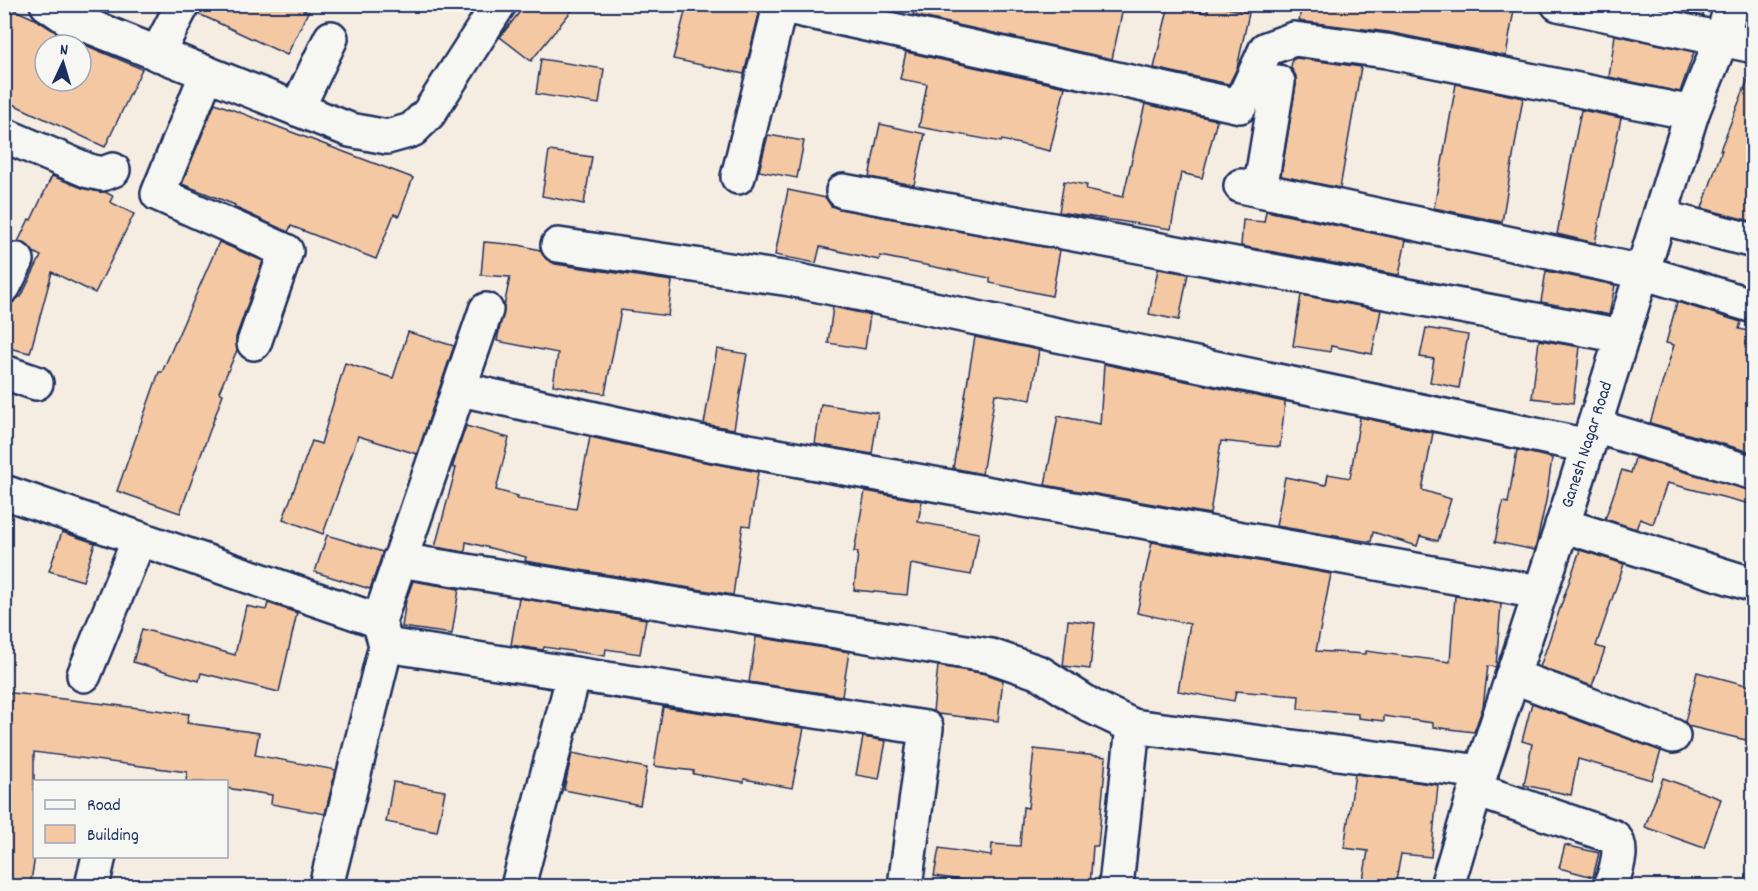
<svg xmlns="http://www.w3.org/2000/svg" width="1758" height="891" font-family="Dekko,sans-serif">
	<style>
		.building { fill: #f4c8a3; stroke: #1b2f5e; stroke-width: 1.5; fill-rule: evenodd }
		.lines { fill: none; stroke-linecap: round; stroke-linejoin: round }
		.minor-casing { stroke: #1b2f5e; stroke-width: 38 }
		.minor { stroke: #f6f6f2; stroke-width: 33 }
		.labels { text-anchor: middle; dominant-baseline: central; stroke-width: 4.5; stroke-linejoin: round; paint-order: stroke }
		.street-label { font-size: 18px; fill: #1b2f5e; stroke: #f6f6f2 }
	</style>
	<rect width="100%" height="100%" fill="#f6ede2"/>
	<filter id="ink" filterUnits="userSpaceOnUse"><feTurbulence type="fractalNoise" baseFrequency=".0167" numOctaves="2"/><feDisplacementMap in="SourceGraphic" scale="12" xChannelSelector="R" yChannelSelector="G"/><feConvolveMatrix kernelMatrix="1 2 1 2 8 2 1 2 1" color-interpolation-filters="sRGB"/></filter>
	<g filter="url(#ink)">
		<g class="building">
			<path d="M202 4H291L308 12 287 55 199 14Z"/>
			<path d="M526 4H577L531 61 500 37Z"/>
			<path d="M687 4H756L759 14 744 74 673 59Z"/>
			<path d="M915 4H1124L1112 59 913 15Z"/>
			<path d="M1209 4 1249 13 1237 68 1229 84 1154 68 1169 5 1207 13Z"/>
			<path d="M1302 4H1515L1506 56 1388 32 1299 21Z"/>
			<path d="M1650 4H1706L1703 16Z"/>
			<path d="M4 5 37 20 59 34 142 69 105 147 4 100ZM45 45H81V81H45Z"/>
			<path d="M1615 35 1694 52 1680 92 1609 77Z"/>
			<path d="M906 52 1065 87 1050 151 1002 140 1001 142 919 127 927 84 900 79Z"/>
			<path d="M1296 58 1361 67 1340 188 1281 176 1296 85V76L1291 68 1292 60Z"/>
			<path d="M541 59 604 69 599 104 536 94Z"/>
			<path d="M1752 69H1754V222L1702 208 1722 150H1720Z"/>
			<path d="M1456 84 1523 98 1502 222 1434 208Z"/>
			<path d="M215 103 413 178 399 216 394 214 376 259 291 226 288 232 234 207 235 205 182 184Z"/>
			<path d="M1145 104 1217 120 1202 178 1181 173 1171 229 1059 212 1064 181 1087 185 1086 189 1123 197Z"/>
			<path d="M1581 110 1621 118 1595 243 1557 234Z"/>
			<path d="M880 124 925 134 914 185 869 177Z"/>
			<path d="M768 135 804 141 797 178 759 171Z"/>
			<path d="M549 151 592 157 584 204 542 196Z"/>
			<path d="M52 176 85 189 105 192 113 196 110 202 134 214 95 293 52 272 30 353 4 347V307L5 305 14 302 19 297H21L41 256 33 252 26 244 18 242 29 219 31 220Z"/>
			<path d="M788 190 826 198 831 206 840 209 1060 250 1052 296 990 283V278L880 256 879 260 820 247 816 263 775 255Z"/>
			<path d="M1266 211 1406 240 1399 275 1241 246 1243 220 1264 222Z"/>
			<path d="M219 242 263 261 236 337 237 350 219 392 223 394 180 513 117 491 159 372H162Z"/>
			<path d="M484 242 519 245 540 250 546 259 555 264 672 281 668 316 621 310 605 394 553 385 558 353 497 341 510 277 481 275Z"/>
			<path d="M1158 269 1188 274 1179 320 1149 314Z"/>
			<path d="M1546 271 1615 285 1609 315 1541 302Z"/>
			<path d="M1301 295 1381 310 1372 354 1331 346 1330 352 1293 346Z"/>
			<path d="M1677 302 1741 322 1739 329 1754 332V453L1650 423 1674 345 1666 343Z"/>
			<path d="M833 307 870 315 865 349 828 343Z"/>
			<path d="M1426 328 1468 335 1459 388 1430 382 1434 359 1420 357Z"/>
			<path d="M408 332 454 346 417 454 358 436 323 534 283 519 312 441 321 444 345 363 393 378Z"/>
			<path d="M975 337 1039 350 1031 400 995 394 982 474 953 468Z"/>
			<path d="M1539 340 1580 347 1573 403 1532 398Z"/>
			<path d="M717 349 747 354 734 429 704 424Z"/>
			<path d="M1104 364 1285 402 1280 447 1221 441 1210 514 1045 485 1058 416 1100 424Z"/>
			<path d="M821 404 878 413 872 454 815 444Z"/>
			<path d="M1360 417 1433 433 1422 490 1451 499 1438 541 1420 536 1417 546 1373 532 1371 542 1276 526 1285 477 1326 485 1328 474 1350 478Z"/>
			<path d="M466 426 509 438 496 490 518 496 517 499 576 509 590 437 700 461 758 472 750 526 743 525 733 595 525 561 526 557 466 542 465 552 435 547 456 468H453V465Z"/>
			<path d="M1517 450 1552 458 1546 501 1535 550 1495 542 1503 502 1508 503Z"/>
			<path d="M1635 458 1754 491V505L1667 483 1653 524 1640 519 1636 529 1605 519 1622 470 1631 473Z"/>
			<path d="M865 491 922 501 918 522 979 533 971 575 911 564 907 595 854 590 858 552H854Z"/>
			<path d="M62 532 95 543 83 581 49 571Z"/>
			<path d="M327 535 383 552 370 589 315 572Z"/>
			<path d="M1152 542 1331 574 1316 651 1366 654V651L1450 662 1455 596 1501 604 1496 666V667L1488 666 1483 707 1474 732 1433 727V723L1384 716V721L1358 718V714L1298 709 1299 696 1236 691 1234 701 1178 691 1190 624 1137 613Z"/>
			<path d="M1580 550 1624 564 1596 646 1605 649 1592 686 1540 667Z"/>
			<path d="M413 581 459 589 452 634 402 627 406 600Z"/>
			<path d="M519 598 646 619 640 654 606 649 605 656 544 647 543 650 511 645Z"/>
			<path d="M268 603 297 613 279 692 201 673 199 681 133 662 142 629 235 655 246 606 266 610Z"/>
			<path d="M1068 620 1095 623 1090 669 1063 666Z"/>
			<path d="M756 637 849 652 842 696 749 682Z"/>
			<path d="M938 666 986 674 1003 680 998 721 938 714 933 711Z"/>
			<path d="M1697 672 1750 686 1747 695 1754 697V742L1688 726 1685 722Z"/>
			<path d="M4 692 189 714 187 723 259 733 255 755 336 770 325 814 271 804 272 795 226 788V782H186L187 772 34 752V863L30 886H4V802L9 767 4 766Z"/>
			<path d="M1532 703 1661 751 1652 780 1578 759 1571 795 1524 785 1532 744 1522 741Z"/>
			<path d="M663 707 804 728 792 788 744 779V782L693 774 694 771 654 766Z"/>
			<path d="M863 737 886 741 879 779 856 775Z"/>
			<path d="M1034 749 1106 757 1098 846H1093L1090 886H1001L934 876 939 848 991 856 992 844 1020 846 1023 807 1028 808Z"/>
			<path d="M572 753 647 768 640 805 564 790Z"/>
			<path d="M1355 774 1438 785 1431 857 1401 854 1395 886H1362L1368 851 1344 848Z"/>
			<path d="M1663 778 1721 799 1704 848 1645 827Z"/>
			<path d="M393 782 445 791 437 832 386 822Z"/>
			<path d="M1565 845 1599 853 1593 877 1559 868Z"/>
		</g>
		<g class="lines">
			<defs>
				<g id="minor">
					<path d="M47 4 66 17 350 130 387 137 412 130 429 113 499 4"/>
					<path d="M774 4 1240 106 1266 49 1294 39 1386 51 1692 113"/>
					<path d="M1558 4 1754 46"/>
					<path d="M157 54 183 4"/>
					<path d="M207 73 158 194 286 251 254 343"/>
					<path d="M297 109 331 38"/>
					<path d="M4 135 89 171 102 174 113 170"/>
					<path d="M738 177 780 6"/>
					<path d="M1241 186 1642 272 1754 306"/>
					<path d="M1260 190 1278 82"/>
					<path d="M843 191 1622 336"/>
					<path d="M1660 217 1754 241"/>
					<path d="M558 245 790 279 1588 446"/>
					<path d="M4 286 17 260"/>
					<path d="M4 372 36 383"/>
					<path d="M460 389 704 443 1539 592"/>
					<path d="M1594 426 1754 473"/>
					<path d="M4 492 379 621"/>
					<path d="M1562 525 1754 585"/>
					<path d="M399 560 991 656 1040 673 1091 706 1133 726 1481 772"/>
					<path d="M386 645 926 728 905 886"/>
					<path d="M84 675 139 539"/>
					<path d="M1512 676 1673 736"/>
					<path d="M1476 790 1614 837C1625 850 1615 871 1611 886"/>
					<path d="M92 886 99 856"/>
					<path d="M326 886 386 645 379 621 486 310"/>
					<path d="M518 886 574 674"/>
					<path d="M1116 886 1133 726"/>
					<path d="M1447 886 1481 772 1575 487 1692 113 1722 38 1732 4"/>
				</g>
			</defs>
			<use href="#minor" class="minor-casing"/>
			<use href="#minor" class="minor"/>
		</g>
	</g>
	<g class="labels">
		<g class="street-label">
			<text transform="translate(1588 445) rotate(-72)">Ganesh Nagar Road</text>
		</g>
	</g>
	<rect width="1758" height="891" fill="none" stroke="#f6f6f2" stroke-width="24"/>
	<rect x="12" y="12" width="1734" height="867" fill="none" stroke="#1b2f5e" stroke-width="2" filter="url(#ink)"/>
	<rect x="33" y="780" width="195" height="78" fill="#f6f6f2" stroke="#9ea6b7" stroke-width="1.5"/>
	<rect x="45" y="800" width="30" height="9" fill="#f6f6f2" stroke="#9ea6b7" stroke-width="1.5"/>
	<text x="87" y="810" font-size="18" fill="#1b2f5e">Road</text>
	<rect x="45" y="825" width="30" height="18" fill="#f4c8a3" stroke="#9ea6b7" stroke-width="1.5"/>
	<text x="87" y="840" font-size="18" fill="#1b2f5e">Building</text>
	<g transform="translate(63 63) rotate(4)"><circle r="28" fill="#f6f6f2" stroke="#9ea6b7" stroke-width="1.5"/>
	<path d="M0-4.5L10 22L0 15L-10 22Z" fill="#1b2f5e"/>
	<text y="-9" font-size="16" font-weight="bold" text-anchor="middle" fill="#1b2f5e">N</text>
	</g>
</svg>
